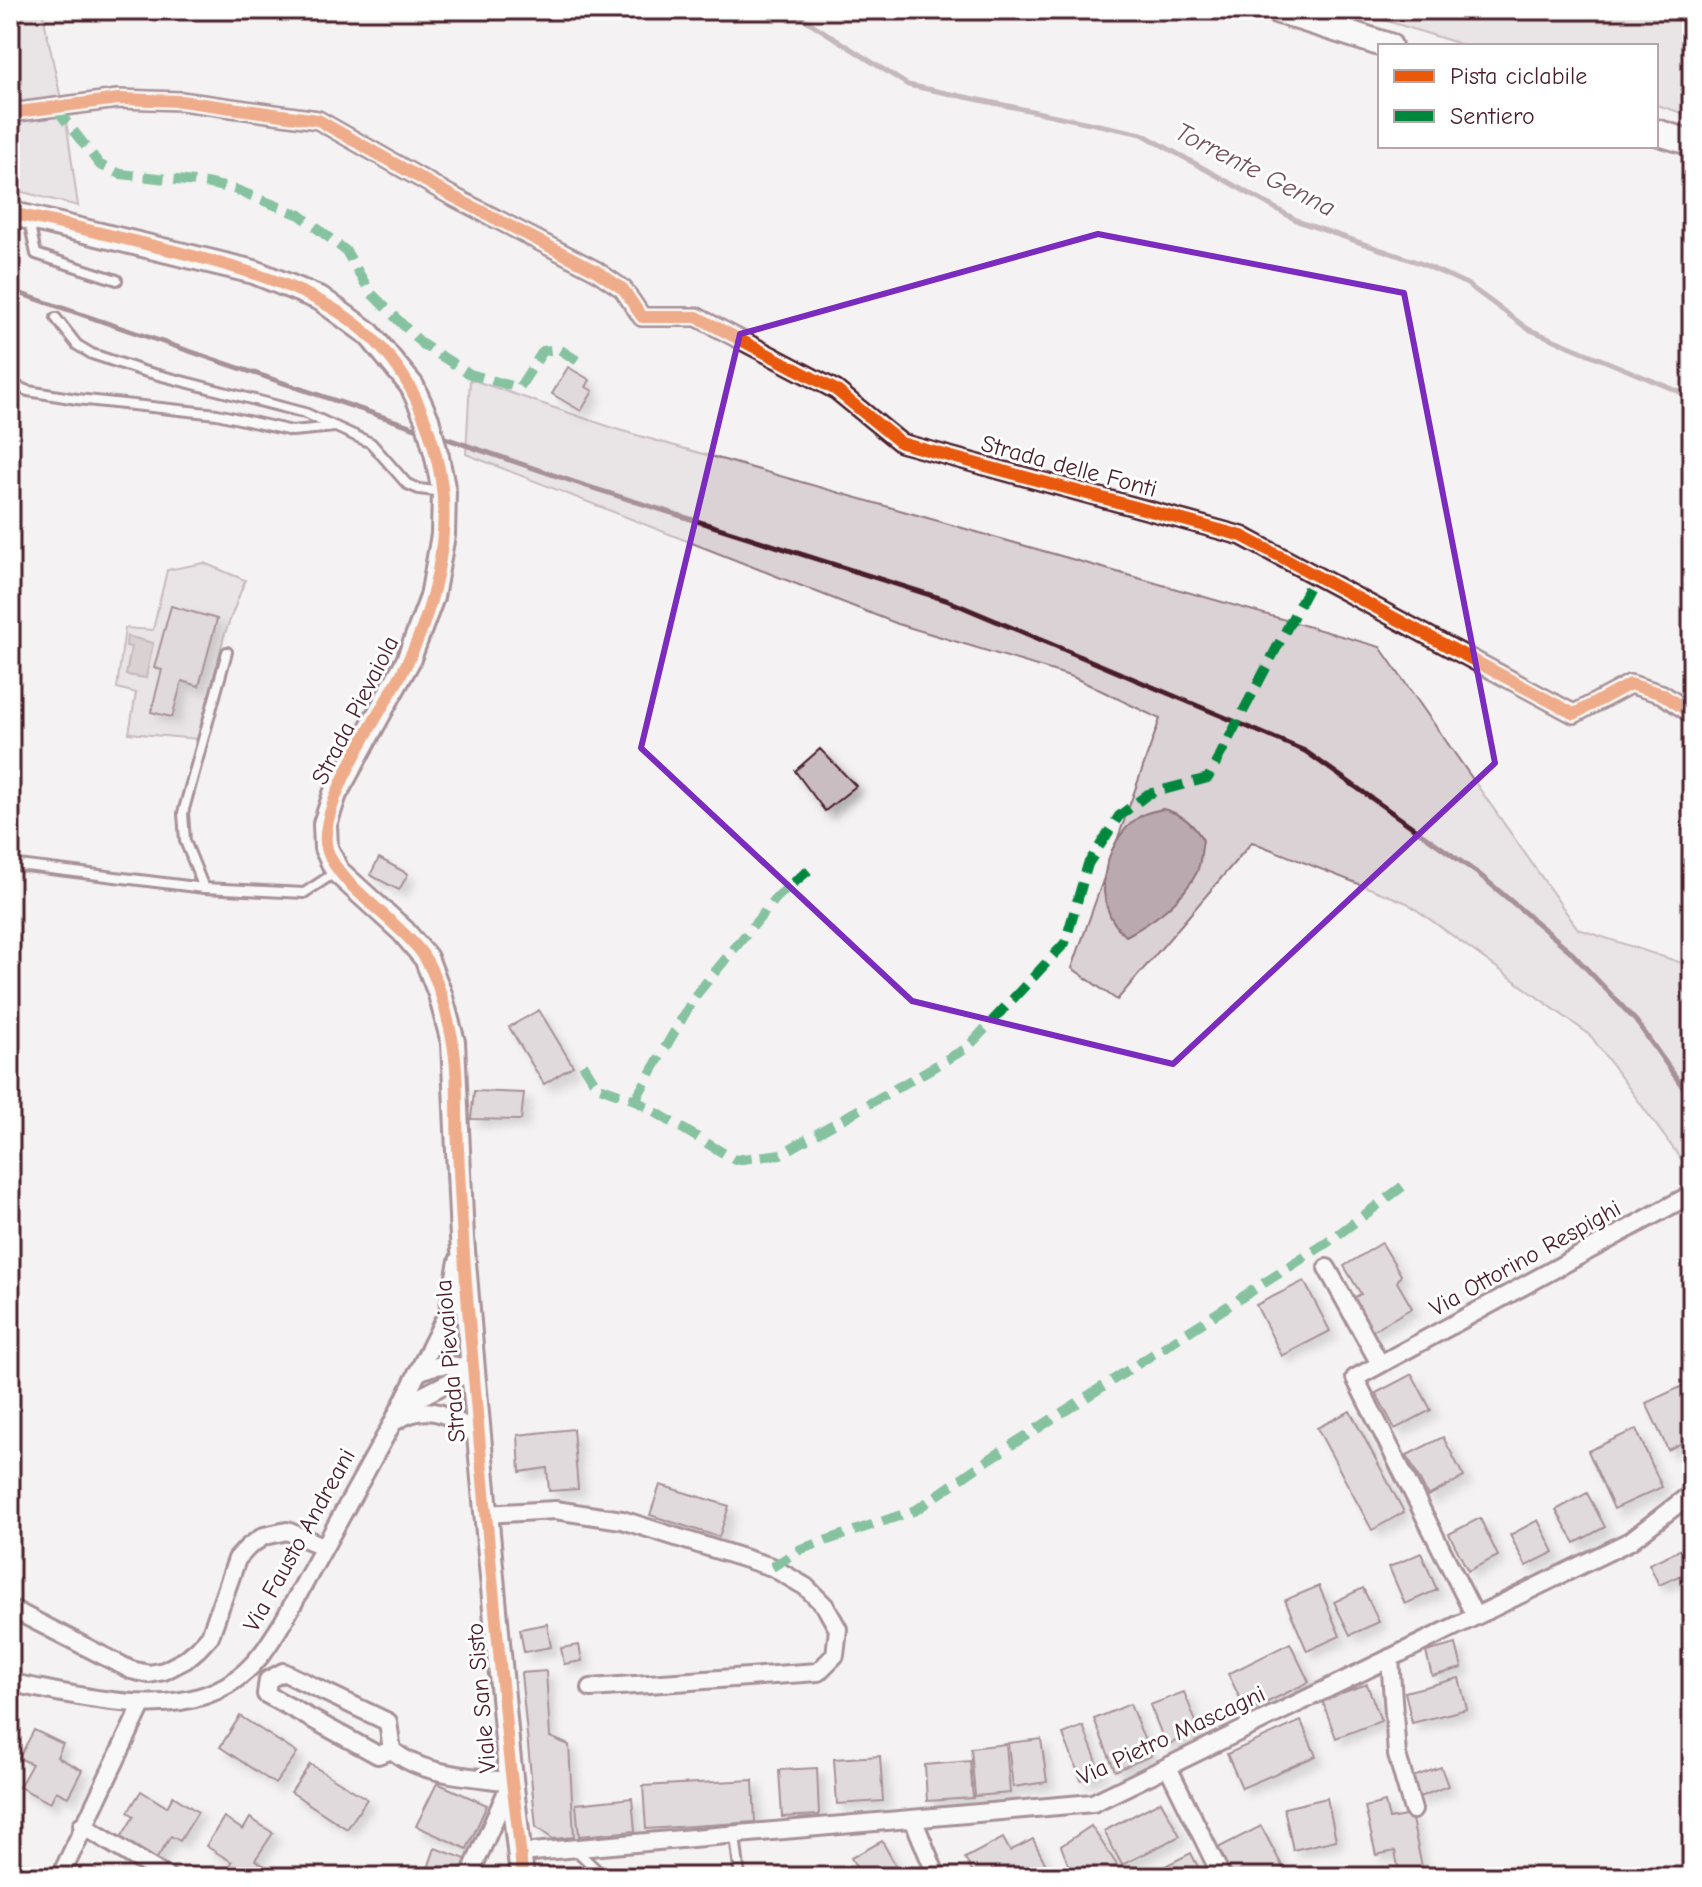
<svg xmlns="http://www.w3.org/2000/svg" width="1702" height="1887" font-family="'Comic Neue',sans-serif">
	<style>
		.green { fill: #dbd2d5; stroke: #927880; stroke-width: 2 }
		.water { fill: #baa9ae; stroke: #8d727a; stroke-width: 2 }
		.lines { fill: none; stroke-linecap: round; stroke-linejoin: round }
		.stream { stroke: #8d727a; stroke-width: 5 }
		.building { fill: #cabdc1; stroke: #4a1f2b; stroke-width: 2; filter: url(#shadow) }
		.lane-casing { stroke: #4a1f2b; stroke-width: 14 }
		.street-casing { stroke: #4a1f2b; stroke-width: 22 }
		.secondary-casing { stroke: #4a1f2b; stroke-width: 28 }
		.primary-casing { stroke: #4a1f2b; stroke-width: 30 }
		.lane { stroke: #fff; stroke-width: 8 }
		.street { stroke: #fff; stroke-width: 16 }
		.secondary { stroke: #fff; stroke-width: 22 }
		.primary { stroke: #fff; stroke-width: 24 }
		.rail { stroke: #4a1f2b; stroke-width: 5 }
		.secondary-bridge-casing { stroke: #4a1f2b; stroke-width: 28; stroke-linecap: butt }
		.secondary-bridge { stroke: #fff; stroke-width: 22 }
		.quiet { stroke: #00873e; stroke-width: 10; stroke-dasharray: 20 10; stroke-linecap: butt }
		.cycleway-casing { stroke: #fff; stroke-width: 17 }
		.cycleway { stroke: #e8590c; stroke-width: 12 }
		.marked { fill: none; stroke: #7b2cbf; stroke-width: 6; stroke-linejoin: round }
		.labels { text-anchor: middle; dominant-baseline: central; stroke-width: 6; stroke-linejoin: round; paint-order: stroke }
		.street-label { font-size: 24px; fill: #4a1f2b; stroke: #fff }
		.water-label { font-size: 26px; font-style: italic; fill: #714f59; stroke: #fff }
	</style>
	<defs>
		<filter id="shadow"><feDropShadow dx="7" dy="7" stdDeviation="4" flood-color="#0004"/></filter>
	</defs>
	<rect width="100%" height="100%" fill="#f4f2f2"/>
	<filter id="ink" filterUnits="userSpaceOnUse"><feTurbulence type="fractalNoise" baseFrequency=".0125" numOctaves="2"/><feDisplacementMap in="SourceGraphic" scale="16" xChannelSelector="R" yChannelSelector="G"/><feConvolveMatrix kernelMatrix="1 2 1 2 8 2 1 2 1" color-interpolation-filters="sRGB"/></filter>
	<g filter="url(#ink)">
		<g class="green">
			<path d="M10 10H42L67 127 78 206 10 189Z"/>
			<path d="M1352 10H1692V116L1656 105V46H1467Z"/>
			<path d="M470 379 619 430 1380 647 1578 929 1688 965 1692 963V1174L1590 1035 1407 903 1252 842 1117 1000 1072 968 1160 719 1073 677 898 624 466 454Z"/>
			<path d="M204 563 245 580 224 636 198 739 129 733 136 693 117 688 125 628 153 630 167 570Z"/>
		</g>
		<g class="water">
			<path d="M127 636 153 643 146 678 126 675 131 647 126 646Z"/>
			<path d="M1163 809C1182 814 1192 822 1203 840 1201 850 1201 862 1197 872 1183 900 1153 922 1126 936 1089 906 1102 842 1139 817 1145 812 1155 811 1163 809Z"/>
		</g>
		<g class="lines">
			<path class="stream" d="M790 10 908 85 1142 134 1300 222 1420 263 1467 284 1528 329 1692 397"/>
		</g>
		<g class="building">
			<path d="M568 367 590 380 586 387 593 391 581 411 552 394Z"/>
			<path d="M171 606 217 619 199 686 182 681 172 717 151 712 162 670 154 668Z"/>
			<path d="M820 749 856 786 825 811 795 771Z"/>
			<path d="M379 858 408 874 399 890 370 875Z"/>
			<path d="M539 1010 573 1066 544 1084 509 1027Z"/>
			<path d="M474 1091 524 1093 521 1120 471 1119Z"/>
			<path d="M1382 1243 1401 1275 1397 1282 1412 1308 1370 1332 1351 1299 1361 1294 1344 1266Z"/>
			<path d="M1304 1281 1330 1331 1282 1356 1256 1305Z"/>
			<path d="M1412 1374 1431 1410 1395 1429 1376 1393Z"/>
			<path d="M1687 1384 1692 1395V1438L1668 1450 1646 1403Z"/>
			<path d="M1350 1411 1404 1512 1372 1530 1317 1428Z"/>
			<path d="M573 1429 578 1489 549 1491 547 1468 520 1472 518 1435Z"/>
			<path d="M1636 1429 1662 1487 1614 1509 1588 1451Z"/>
			<path d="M1443 1437 1464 1477 1428 1496 1407 1455Z"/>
			<path d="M660 1485 729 1506 719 1537 650 1515Z"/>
			<path d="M1587 1493 1605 1527 1575 1543 1556 1510Z"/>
			<path d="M1480 1518 1498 1556 1468 1571 1449 1534Z"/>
			<path d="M1538 1520 1554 1552 1526 1566 1510 1535Z"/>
			<path d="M1686 1547 1692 1559V1585L1688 1587 1682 1575 1659 1585 1649 1564Z"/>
			<path d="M1421 1553 1437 1590 1405 1604 1389 1567Z"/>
			<path d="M1319 1586 1340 1636 1307 1651 1285 1600Z"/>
			<path d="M1363 1588 1379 1622 1350 1635 1334 1602Z"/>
			<path d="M547 1624 551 1647 524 1652 520 1629Z"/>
			<path d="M1290 1643 1309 1682 1247 1712 1228 1674Z"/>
			<path d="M1456 1644 1462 1668 1432 1676 1426 1652Z"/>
			<path d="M579 1645 582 1661 564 1664 561 1648Z"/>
			<path d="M546 1671 550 1737 569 1745 574 1837 553 1839 536 1827 521 1673Z"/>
			<path d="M1459 1678 1467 1709 1412 1723 1405 1692Z"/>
			<path d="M1367 1684 1381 1721 1336 1738 1322 1700Z"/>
			<path d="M1184 1692 1200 1732 1166 1745 1150 1705Z"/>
			<path d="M1130 1704 1151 1756 1115 1771 1094 1719Z"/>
			<path d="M240 1716 297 1753 275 1784 220 1747Z"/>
			<path d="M1301 1721 1316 1756 1242 1788 1227 1754Z"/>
			<path d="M1083 1726 1101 1772 1081 1780 1063 1734Z"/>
			<path d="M34 1730 63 1744 57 1757 82 1770 68 1797 56 1791 50 1803 19 1787 32 1764 19 1758Z"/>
			<path d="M1041 1739 1047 1782 1013 1787 1008 1743Z"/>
			<path d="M1006 1744 1010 1793 975 1796 971 1748Z"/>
			<path d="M880 1756 883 1801 837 1804 834 1759Z"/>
			<path d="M970 1761 973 1798 927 1801 925 1765Z"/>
			<path d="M310 1764 367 1799 347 1829 291 1792Z"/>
			<path d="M1441 1767 1448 1786 1417 1798 1410 1778Z"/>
			<path d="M817 1768 819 1815 782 1817 779 1770Z"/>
			<path d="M753 1780 755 1822 646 1829 643 1786Z"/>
			<path d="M437 1783 487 1805 467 1849 416 1826Z"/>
			<path d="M1692 1783V1814L1685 1784Z"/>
			<path d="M141 1791 167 1807 173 1796 198 1812 180 1841 171 1836 152 1866 117 1844 134 1816 128 1812Z"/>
			<path d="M632 1798 635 1831 579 1836 576 1804Z"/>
			<path d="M1327 1798 1336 1840 1293 1850 1284 1808Z"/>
			<path d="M1161 1801 1180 1836 1122 1865 1104 1831Z"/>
			<path d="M1385 1802 1389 1819 1411 1815 1422 1867 1399 1872 1395 1851 1376 1855 1365 1807Z"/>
			<path d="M224 1817 243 1830 250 1818 273 1833 255 1860 265 1866 258 1877H234L226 1872 232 1862 206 1846Z"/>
			<path d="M1091 1826 1119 1868 1106 1877H1073L1061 1846Z"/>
			<path d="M1261 1826 1288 1877H1231L1216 1849Z"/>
			<path d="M1003 1838 1010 1851 1033 1839 1051 1875 1047 1877H1007L1005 1875 975 1877 965 1858Z"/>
			<path d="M882 1841 902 1877H862L851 1858Z"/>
			<path d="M435 1848 466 1859 460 1877H425Z"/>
			<path d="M1191 1853 1203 1877H1143Z"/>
			<path d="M10 1856 33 1869 29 1877H10Z"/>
		</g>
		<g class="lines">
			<defs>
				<g id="lane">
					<path d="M29 221 36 254 117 280"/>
					<path d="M56 318 77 345 92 354 143 371 305 413 371 443 407 484 419 489 443 492"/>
					<path d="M10 384 28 391 77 399 217 414 292 431 335 427"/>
					<path d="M10 864 204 888 304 893 336 872"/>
					<path d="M204 888 185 841 183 813 227 652"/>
					<path d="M735 1835 740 1877"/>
					<path d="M576 1850 604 1877"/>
				</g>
				<g id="street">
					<path d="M10 113 118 99 181 101 318 120 450 195 595 270 623 289 642 317H697L836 390 901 443 1242 536 1574 714 1630 684 1662 694 1692 714"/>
					<path d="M1327 1268 1380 1364"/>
					<path d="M417 1373C438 1362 452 1364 473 1370"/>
					<path d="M409 1412 420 1397 473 1370"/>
					<path d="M394 1422C428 1400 450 1415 479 1436"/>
					<path d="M486 1514 555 1510 622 1520 772 1567 806 1587 825 1606 838 1629 835 1655 818 1672 591 1688"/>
					<path d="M10 1608 131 1670 149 1674 164 1671 185 1660 198 1649 210 1636 237 1559 248 1547 264 1536 287 1531 323 1546"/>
					<path d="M1475 1616 1355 1378 1692 1194"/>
					<path d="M1390 1658 1397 1755 1413 1810"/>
					<path d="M10 1683C82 1695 185 1728 246 1671 262 1657 272 1639 283 1622L392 1424 448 1312 458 1261"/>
					<path d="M392 1750 378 1755 266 1694 268 1680 283 1672 388 1722 392 1750C422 1776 472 1776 511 1782L469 1877"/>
					<path d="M1168 1767 1222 1877"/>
					<path d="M913 1819 937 1877"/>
					<path d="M82 1825 167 1877"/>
					<path d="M521 1853 1093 1803 1630 1541 1692 1493"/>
					<path d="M60 1877 142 1705"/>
				</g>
				<g id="secondary">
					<path d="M10 213 254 272 321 299 369 334 412 386"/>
					<path d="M437 457 444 492 443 535 432 597 408 661 335 794 325 824 326 848 337 871 403 931 426 958 440 994 453 1042 462 1238 473 1370 508 1751 522 1877"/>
				</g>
				<g id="primary">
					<path d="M1276 10 1389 46"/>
					<path d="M1656 132 1692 143"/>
				</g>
			</defs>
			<use href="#lane" class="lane-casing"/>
			<use href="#street" class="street-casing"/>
			<use href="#secondary" class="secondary-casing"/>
			<use href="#primary" class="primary-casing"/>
			<use href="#lane" class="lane"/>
			<use href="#street" class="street"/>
			<use href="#secondary" class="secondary"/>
			<use href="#primary" class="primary"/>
			<path class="rail" d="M10 290 580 484 946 600 1305 751 1480 875 1569 950 1636 1021 1692 1100"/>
			<defs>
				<path id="secondary-bridge" d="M412 386 427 419 437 457"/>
			</defs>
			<use href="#secondary-bridge" class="secondary-bridge-casing"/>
			<use href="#secondary-bridge" class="secondary-bridge"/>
			<g class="quiet">
				<path d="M55 107 100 165 121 174 205 183 234 189 300 215 346 251 370 292 422 344 470 374 519 388 543 351 559 349 581 363"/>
				<path d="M583 1064 597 1086 635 1100 735 1160 781 1154 967 1048 1065 943 1088 864 1119 816 1148 794 1208 778 1314 577"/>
				<path d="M635 1100 695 996 777 897 811 868"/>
				<path d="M772 1567 801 1549 916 1510 982 1464 1328 1242 1410 1181"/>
			</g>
			<defs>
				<g id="cycleway">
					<path d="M10 113 118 99 181 101 318 120 450 195 595 270 623 289 642 317H697L836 390 901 443 1242 536 1574 714 1630 684 1662 694 1692 714"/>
					<path d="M10 213C66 224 122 238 178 252 311 286 408 320 439 469 453 536 433 615 401 675 380 713 316 808 327 849 336 883 398 921 421 952 438 975 446 1011 452 1038 459 1073 456 1113 458 1149 461 1214 465 1278 471 1342 482 1477 495 1611 508 1746 512 1790 520 1833 522 1877"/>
				</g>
			</defs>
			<use href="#cycleway" class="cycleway-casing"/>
			<use href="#cycleway" class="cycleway"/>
		</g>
	</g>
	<path d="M0 0H1702V1887H0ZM1098 234 1404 293 1495 763 1173 1064 912 1001 641 748 740 334Z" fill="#f4f2f2" fill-opacity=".55" fill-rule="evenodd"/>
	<path class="marked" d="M1098 234 1404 293 1495 763 1173 1064 912 1001 641 748 740 334Z"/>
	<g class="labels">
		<g class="street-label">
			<text transform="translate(1069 466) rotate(15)">Strada delle Fonti</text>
			<text transform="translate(355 710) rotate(-63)">Strada Pievaiola</text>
			<text transform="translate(1525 1258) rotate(-29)">Via Ottorino Respighi</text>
			<text transform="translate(450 1361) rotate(-95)">Strada Pievaiola</text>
			<text transform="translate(299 1540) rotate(-61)">Via Fausto Andreani</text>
			<text transform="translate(481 1698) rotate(-95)">Viale San Sisto</text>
			<text transform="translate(1171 1735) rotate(-25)">Via Pietro Mascagni</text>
		</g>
		<g class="water-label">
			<text transform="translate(1255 170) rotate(27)">Torrente Genna</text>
		</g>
	</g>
	<rect width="1702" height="1887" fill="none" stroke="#fff" stroke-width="40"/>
	<rect x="20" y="20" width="1662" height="1847" fill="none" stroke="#4a1f2b" stroke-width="3" filter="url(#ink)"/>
	<rect x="1378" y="44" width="280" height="104" fill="#ffffff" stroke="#b7a5aa" stroke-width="2"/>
	<rect x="1394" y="70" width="40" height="12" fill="#e8590c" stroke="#b7a5aa" stroke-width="2"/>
	<text x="1450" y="84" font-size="24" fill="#4a1f2b">Pista ciclabile</text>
	<rect x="1394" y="110" width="40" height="12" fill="#00873e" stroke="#b7a5aa" stroke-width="2"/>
	<text x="1450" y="124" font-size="24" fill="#4a1f2b">Sentiero</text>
</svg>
